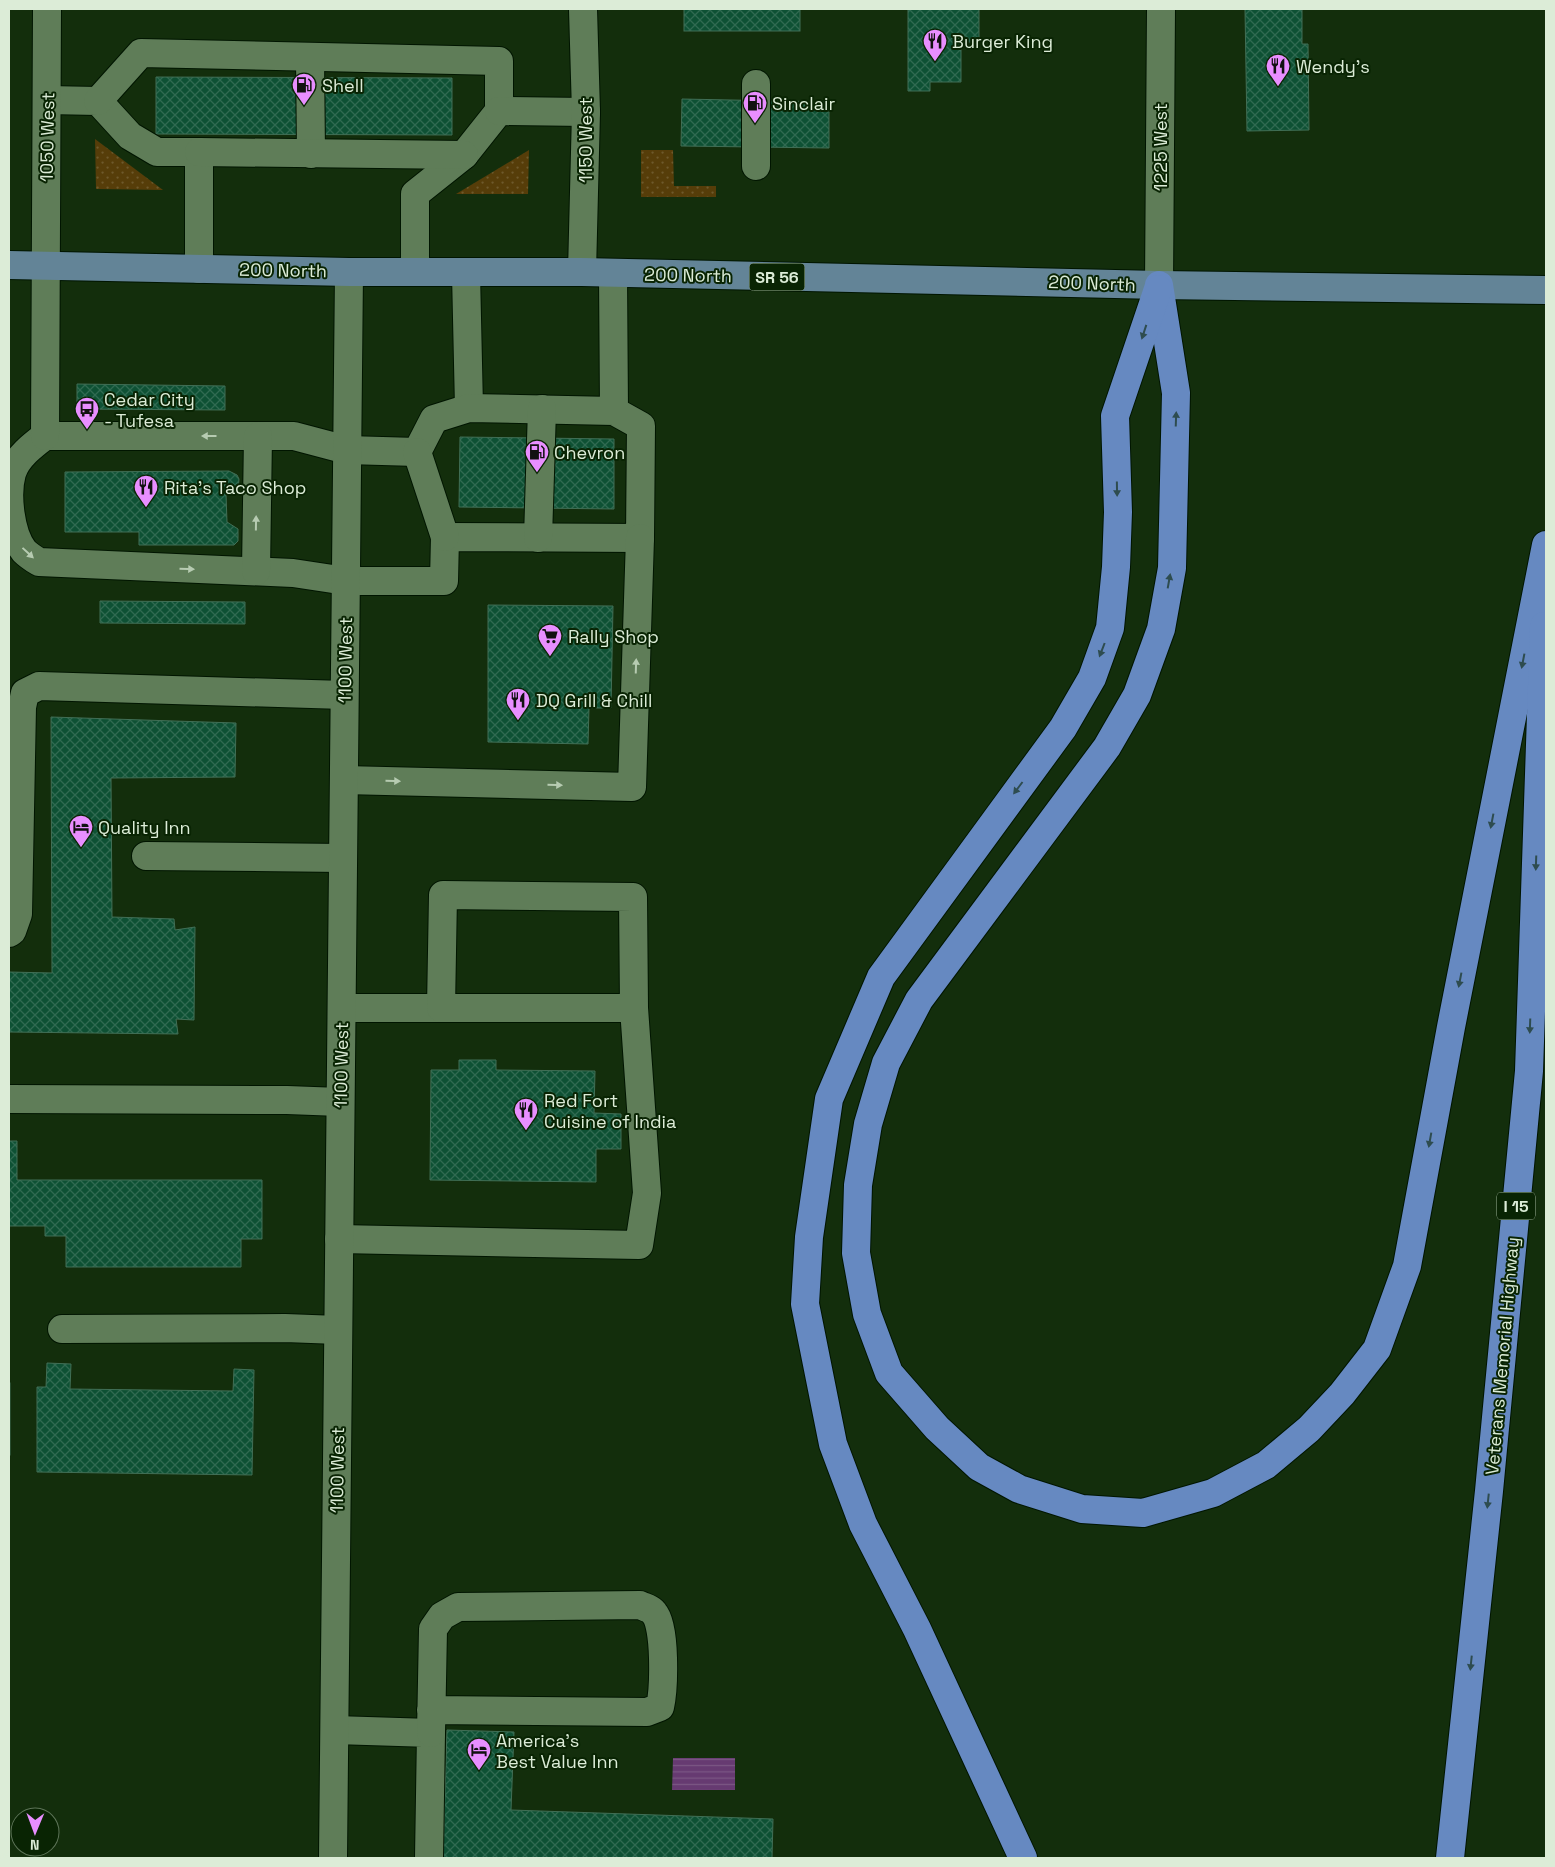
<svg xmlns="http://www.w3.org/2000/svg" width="1555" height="1867" font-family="'Space Grotesk',sans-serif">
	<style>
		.grass { fill: url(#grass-dots) }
		.water { fill: url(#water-rules) }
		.building { fill: url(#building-cross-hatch); stroke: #416f56 }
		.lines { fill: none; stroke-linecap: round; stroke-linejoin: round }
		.minor-casing { stroke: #001500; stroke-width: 30 }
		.major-casing { stroke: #001500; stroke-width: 30 }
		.highway-casing { stroke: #001500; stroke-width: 30 }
		.minor { stroke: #5f7d58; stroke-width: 28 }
		.major { stroke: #638497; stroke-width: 28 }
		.highway { stroke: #6689c1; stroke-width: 28 }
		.oneway { fill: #2e4c4f }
		.oneway2 { fill: #b6cbb1 }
		.labels { text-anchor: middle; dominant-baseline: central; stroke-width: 4; stroke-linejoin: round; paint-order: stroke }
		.shield { fill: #092403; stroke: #9db097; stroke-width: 1 }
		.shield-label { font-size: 16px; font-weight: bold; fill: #dcecd7 }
		.poi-label { font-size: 18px; fill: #dcecd7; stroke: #092403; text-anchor: start }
		.street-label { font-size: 18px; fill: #dcecd7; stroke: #092403 }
	</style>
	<defs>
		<pattern id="grass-dots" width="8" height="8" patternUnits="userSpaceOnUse" patternTransform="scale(1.25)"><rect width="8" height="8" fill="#563d09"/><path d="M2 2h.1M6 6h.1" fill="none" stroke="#6e592c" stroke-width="1.8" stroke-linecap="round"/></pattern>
		<pattern id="water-rules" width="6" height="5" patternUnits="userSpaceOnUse" patternTransform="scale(1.25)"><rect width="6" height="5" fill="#663a71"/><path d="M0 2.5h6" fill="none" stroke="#7b5784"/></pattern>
		<pattern id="building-cross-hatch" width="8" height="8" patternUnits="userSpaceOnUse" patternTransform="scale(1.25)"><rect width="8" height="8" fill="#0e5134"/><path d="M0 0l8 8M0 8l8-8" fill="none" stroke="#306a51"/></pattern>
	</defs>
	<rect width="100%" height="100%" fill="#132e0c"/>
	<g class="grass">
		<path d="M95 139 163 190 96 189Z"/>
		<path d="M529 150 528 194H456Z"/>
		<path d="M641 150H673L674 186H716V197H641Z"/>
	</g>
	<path class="water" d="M673 1758H735V1790H672Z"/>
	<g class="building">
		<rect x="684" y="9" width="116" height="22"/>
		<path d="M908 9H979V42H961V82H930V91H908Z"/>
		<path d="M1245 9H1302V44H1308L1309 130 1247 131Z"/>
		<path d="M156 77 452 78V135L156 134Z"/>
		<path d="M682 99 829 102V148L681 146Z"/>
		<path d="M77 384 225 386V410L77 409Z"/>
		<path d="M460 437 614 439V509L459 507Z"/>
		<path d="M229 471 237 475 239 479 238 490 233 493 226 494 227 522 238 529V541L234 545H139V532H65V472Z"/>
		<path d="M100 601 245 602V624L100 623Z"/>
		<path d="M488 605 613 606 611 708H589L588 744 488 742Z"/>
		<path d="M51 717 236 723 235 777 111 778 112 917 174 919 175 930 195 927 194 1020 176 1019 178 1034 9 1032V972L52 973Z"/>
		<path d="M459 1060H496V1070L595 1071 594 1113 621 1114V1149H596V1182L430 1180 431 1070H459Z"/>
		<path d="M9 1141H17V1180H262V1239H241V1267H66V1236H45V1226H9Z"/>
		<path d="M47 1363 71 1364 70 1389 233 1391 234 1369 254 1370 252 1475 37 1472V1387H46Z"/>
		<rect x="9" y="1383" width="1" height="72"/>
		<path d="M447 1730 514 1732 511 1810 773 1819 772 1858H443Z"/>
	</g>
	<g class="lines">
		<defs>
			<g id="minor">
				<path d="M310 57 311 154"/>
				<path d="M756 84V166"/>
				<path d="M47 100 98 101 130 136 157 152H199V269"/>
				<path d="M98 101 141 53 499 61V111L464 155 415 194V272"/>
				<path d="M499 111 586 112"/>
				<path d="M199 152 464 155"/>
				<path d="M582 272 586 112 583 9"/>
				<path d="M466 273 469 408"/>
				<path d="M613 274 614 411 641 426 640 538 445 537 444 581H346L293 573 39 562C34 559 28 555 24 551 10 533 6 494 12 473 17 457 33 445 45 436H294L347 450 417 452 434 419 469 408 614 411"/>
				<path d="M1159 285 1161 9"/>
				<path d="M45 436 47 9"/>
				<path d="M417 452 445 537"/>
				<path d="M538 538 542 409"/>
				<path d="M256 571 258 436"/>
				<path d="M344 780 632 787 640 538"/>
				<path d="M146 856 343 858"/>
				<path d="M9 933 12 931 18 914 22 707 25 693 39 686 344 695"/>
				<path d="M342 1008H441"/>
				<path d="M9 1099 287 1100 340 1102"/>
				<path d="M339 1239 639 1245 647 1193 634 1008 633 897 443 895 441 1008H634"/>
				<path d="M62 1329 285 1328 338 1330"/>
				<path d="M335 1730 431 1733 429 1858"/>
				<path d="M431 1733 433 1629 442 1616 458 1607 640 1605C644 1607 652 1609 654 1613 666 1626 664 1689 660 1707L647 1712 431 1710"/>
				<path d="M333 1858 349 272"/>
			</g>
			<path id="major" d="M9 265 349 272H582L1159 285 1546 290"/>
			<g id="highway">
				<path d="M1159 285 1176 393 1172 568 1161 629 1137 695 1107 747 919 1000 886 1063 868 1124 858 1185 856 1253 867 1314 889 1373 937 1428 979 1467 1019 1489 1082 1509 1143 1513 1213 1493 1266 1465 1309 1429 1342 1394 1377 1349 1407 1266 1451 1027 1546 545"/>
				<path d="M1023 1858 917 1629 863 1524 833 1444 805 1304 809 1237 829 1099 881 977 1063 728 1092 678 1110 628 1116 567 1118 512 1115 416 1158 289"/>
				<path d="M1450 1858 1489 1491 1529 1071 1544 626"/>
			</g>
		</defs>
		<use href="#minor" class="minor-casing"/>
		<use href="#major" class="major-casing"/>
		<use href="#highway" class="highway-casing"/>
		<use href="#minor" class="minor"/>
		<use href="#major" class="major"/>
		<use href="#highway" class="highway"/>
	</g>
	<defs><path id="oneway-solid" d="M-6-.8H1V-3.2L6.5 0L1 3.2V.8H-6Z" transform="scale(1.25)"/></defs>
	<g class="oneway">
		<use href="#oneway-solid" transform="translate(1144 332) rotate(108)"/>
		<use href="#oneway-solid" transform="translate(1176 419) rotate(-88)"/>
		<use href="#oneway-solid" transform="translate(1117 489) rotate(89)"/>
		<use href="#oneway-solid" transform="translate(1169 581) rotate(-80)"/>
		<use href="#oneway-solid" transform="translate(1102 650) rotate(111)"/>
		<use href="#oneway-solid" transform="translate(1523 661) rotate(101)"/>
		<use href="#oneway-solid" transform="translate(1018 788) rotate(127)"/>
		<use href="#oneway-solid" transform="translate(1492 821) rotate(101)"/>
		<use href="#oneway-solid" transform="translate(1536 863) rotate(92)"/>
		<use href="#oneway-solid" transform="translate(1460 980) rotate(101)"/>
		<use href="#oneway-solid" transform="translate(1530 1026) rotate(92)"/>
		<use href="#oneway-solid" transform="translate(1430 1140) rotate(100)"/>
		<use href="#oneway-solid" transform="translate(1488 1501) rotate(96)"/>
		<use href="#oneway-solid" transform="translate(1471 1663) rotate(96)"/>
	</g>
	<g class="oneway2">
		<use href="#oneway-solid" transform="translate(209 436) rotate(-180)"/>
		<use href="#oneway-solid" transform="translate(256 523) rotate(-89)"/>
		<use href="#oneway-solid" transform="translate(28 553) rotate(43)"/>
		<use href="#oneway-solid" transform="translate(187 569) rotate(2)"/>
		<use href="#oneway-solid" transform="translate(636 666) rotate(-88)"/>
		<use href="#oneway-solid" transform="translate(393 781) rotate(1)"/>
		<use href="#oneway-solid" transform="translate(555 785) rotate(1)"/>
	</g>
	<defs>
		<symbol id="restaurant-pin" viewBox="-11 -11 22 30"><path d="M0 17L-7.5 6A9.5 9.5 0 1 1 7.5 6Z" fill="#e88eff" stroke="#092403"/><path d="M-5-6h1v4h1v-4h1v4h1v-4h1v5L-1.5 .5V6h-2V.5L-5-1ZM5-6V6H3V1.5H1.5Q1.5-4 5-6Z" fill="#111"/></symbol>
		<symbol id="fuel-pin" viewBox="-11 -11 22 30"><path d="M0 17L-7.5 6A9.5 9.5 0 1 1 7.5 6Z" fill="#e88eff" stroke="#092403"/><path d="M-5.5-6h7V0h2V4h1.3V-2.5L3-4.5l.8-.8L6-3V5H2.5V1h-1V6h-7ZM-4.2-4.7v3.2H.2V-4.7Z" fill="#111"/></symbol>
		<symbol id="bus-pin" viewBox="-11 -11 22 30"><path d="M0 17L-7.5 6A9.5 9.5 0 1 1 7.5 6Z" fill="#e88eff" stroke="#092403"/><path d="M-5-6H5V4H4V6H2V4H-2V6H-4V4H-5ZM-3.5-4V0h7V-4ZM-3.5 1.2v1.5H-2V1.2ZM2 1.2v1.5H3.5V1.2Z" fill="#111"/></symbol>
		<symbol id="supermarket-pin" viewBox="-11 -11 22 30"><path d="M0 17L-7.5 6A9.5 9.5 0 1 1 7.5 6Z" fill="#e88eff" stroke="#092403"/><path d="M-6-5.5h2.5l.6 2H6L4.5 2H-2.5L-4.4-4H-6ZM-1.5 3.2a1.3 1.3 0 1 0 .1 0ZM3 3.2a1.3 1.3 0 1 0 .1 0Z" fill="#111"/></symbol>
		<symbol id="hotel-pin" viewBox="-11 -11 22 30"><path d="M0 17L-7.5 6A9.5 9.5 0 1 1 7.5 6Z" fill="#e88eff" stroke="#092403"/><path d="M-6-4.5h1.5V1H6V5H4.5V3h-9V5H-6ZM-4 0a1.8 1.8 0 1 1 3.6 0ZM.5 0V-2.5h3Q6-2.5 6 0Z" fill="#111"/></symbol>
	</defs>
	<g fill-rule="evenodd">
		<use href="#restaurant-pin" x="921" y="27" width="28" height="38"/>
		<use href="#restaurant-pin" x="1264" y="52" width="28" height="38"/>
		<use href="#fuel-pin" x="290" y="71" width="28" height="38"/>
		<use href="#fuel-pin" x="741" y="89" width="28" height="38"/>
		<use href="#bus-pin" x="73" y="395" width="28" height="38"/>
		<use href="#fuel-pin" x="523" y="438" width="28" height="38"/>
		<use href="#restaurant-pin" x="132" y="473" width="28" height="38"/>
		<use href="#supermarket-pin" x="536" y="622" width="28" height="38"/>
		<use href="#restaurant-pin" x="504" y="686" width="28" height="38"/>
		<use href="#hotel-pin" x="67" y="813" width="28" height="38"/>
		<use href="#restaurant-pin" x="512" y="1096" width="28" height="38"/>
		<use href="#hotel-pin" x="465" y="1736" width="28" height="38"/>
	</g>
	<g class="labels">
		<g class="shield">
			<rect x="749.5" y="263.5" width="55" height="27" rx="4"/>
			<rect x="1497" y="1192.5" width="38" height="27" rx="4"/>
		</g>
		<g class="shield-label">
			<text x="777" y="277">SR 56</text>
			<text x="1516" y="1206">I 15</text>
		</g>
		<g class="poi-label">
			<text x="952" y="41">Burger King</text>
			<text x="1296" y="66">Wendy's</text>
			<text x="322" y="85">Shell</text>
			<text x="772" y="103">Sinclair</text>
			<text x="104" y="399">Cedar City<tspan x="104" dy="21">- Tufesa</tspan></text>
			<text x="554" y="452">Chevron</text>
			<text x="164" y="487">Rita's Taco Shop</text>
			<text x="568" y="636">Rally Shop</text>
			<text x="536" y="700">DQ Grill &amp; Chill</text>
			<text x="98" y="827">Quality Inn</text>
			<text x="544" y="1100">Red Fort<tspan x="544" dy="21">Cuisine of India</tspan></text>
			<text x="496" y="1740">America's<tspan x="496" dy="21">Best Value Inn</tspan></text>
		</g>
		<g class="street-label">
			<text transform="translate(47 137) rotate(-89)">1050 West</text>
			<text transform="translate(585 140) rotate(-90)">1150 West</text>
			<text transform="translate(1160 147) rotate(-90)">1225 West</text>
			<text transform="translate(283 270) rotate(1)">200 North</text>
			<text transform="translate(688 275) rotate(1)">200 North</text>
			<text transform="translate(1092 283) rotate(2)">200 North</text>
			<text transform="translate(345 660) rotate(-89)">1100 West</text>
			<text transform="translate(341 1065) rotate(-89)">1100 West</text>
			<text transform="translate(1502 1356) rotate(-85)">Veterans Memorial Highway</text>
			<text transform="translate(337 1470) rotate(-89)">1100 West</text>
		</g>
	</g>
	<rect width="1555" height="1867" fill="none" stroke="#dcecd7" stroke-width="20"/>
	<g transform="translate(35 1832) rotate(181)"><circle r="24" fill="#092403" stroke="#5d7458"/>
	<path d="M0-4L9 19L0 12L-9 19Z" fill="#e88eff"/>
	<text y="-8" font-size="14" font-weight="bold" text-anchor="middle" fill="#dcecd7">N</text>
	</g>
</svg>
